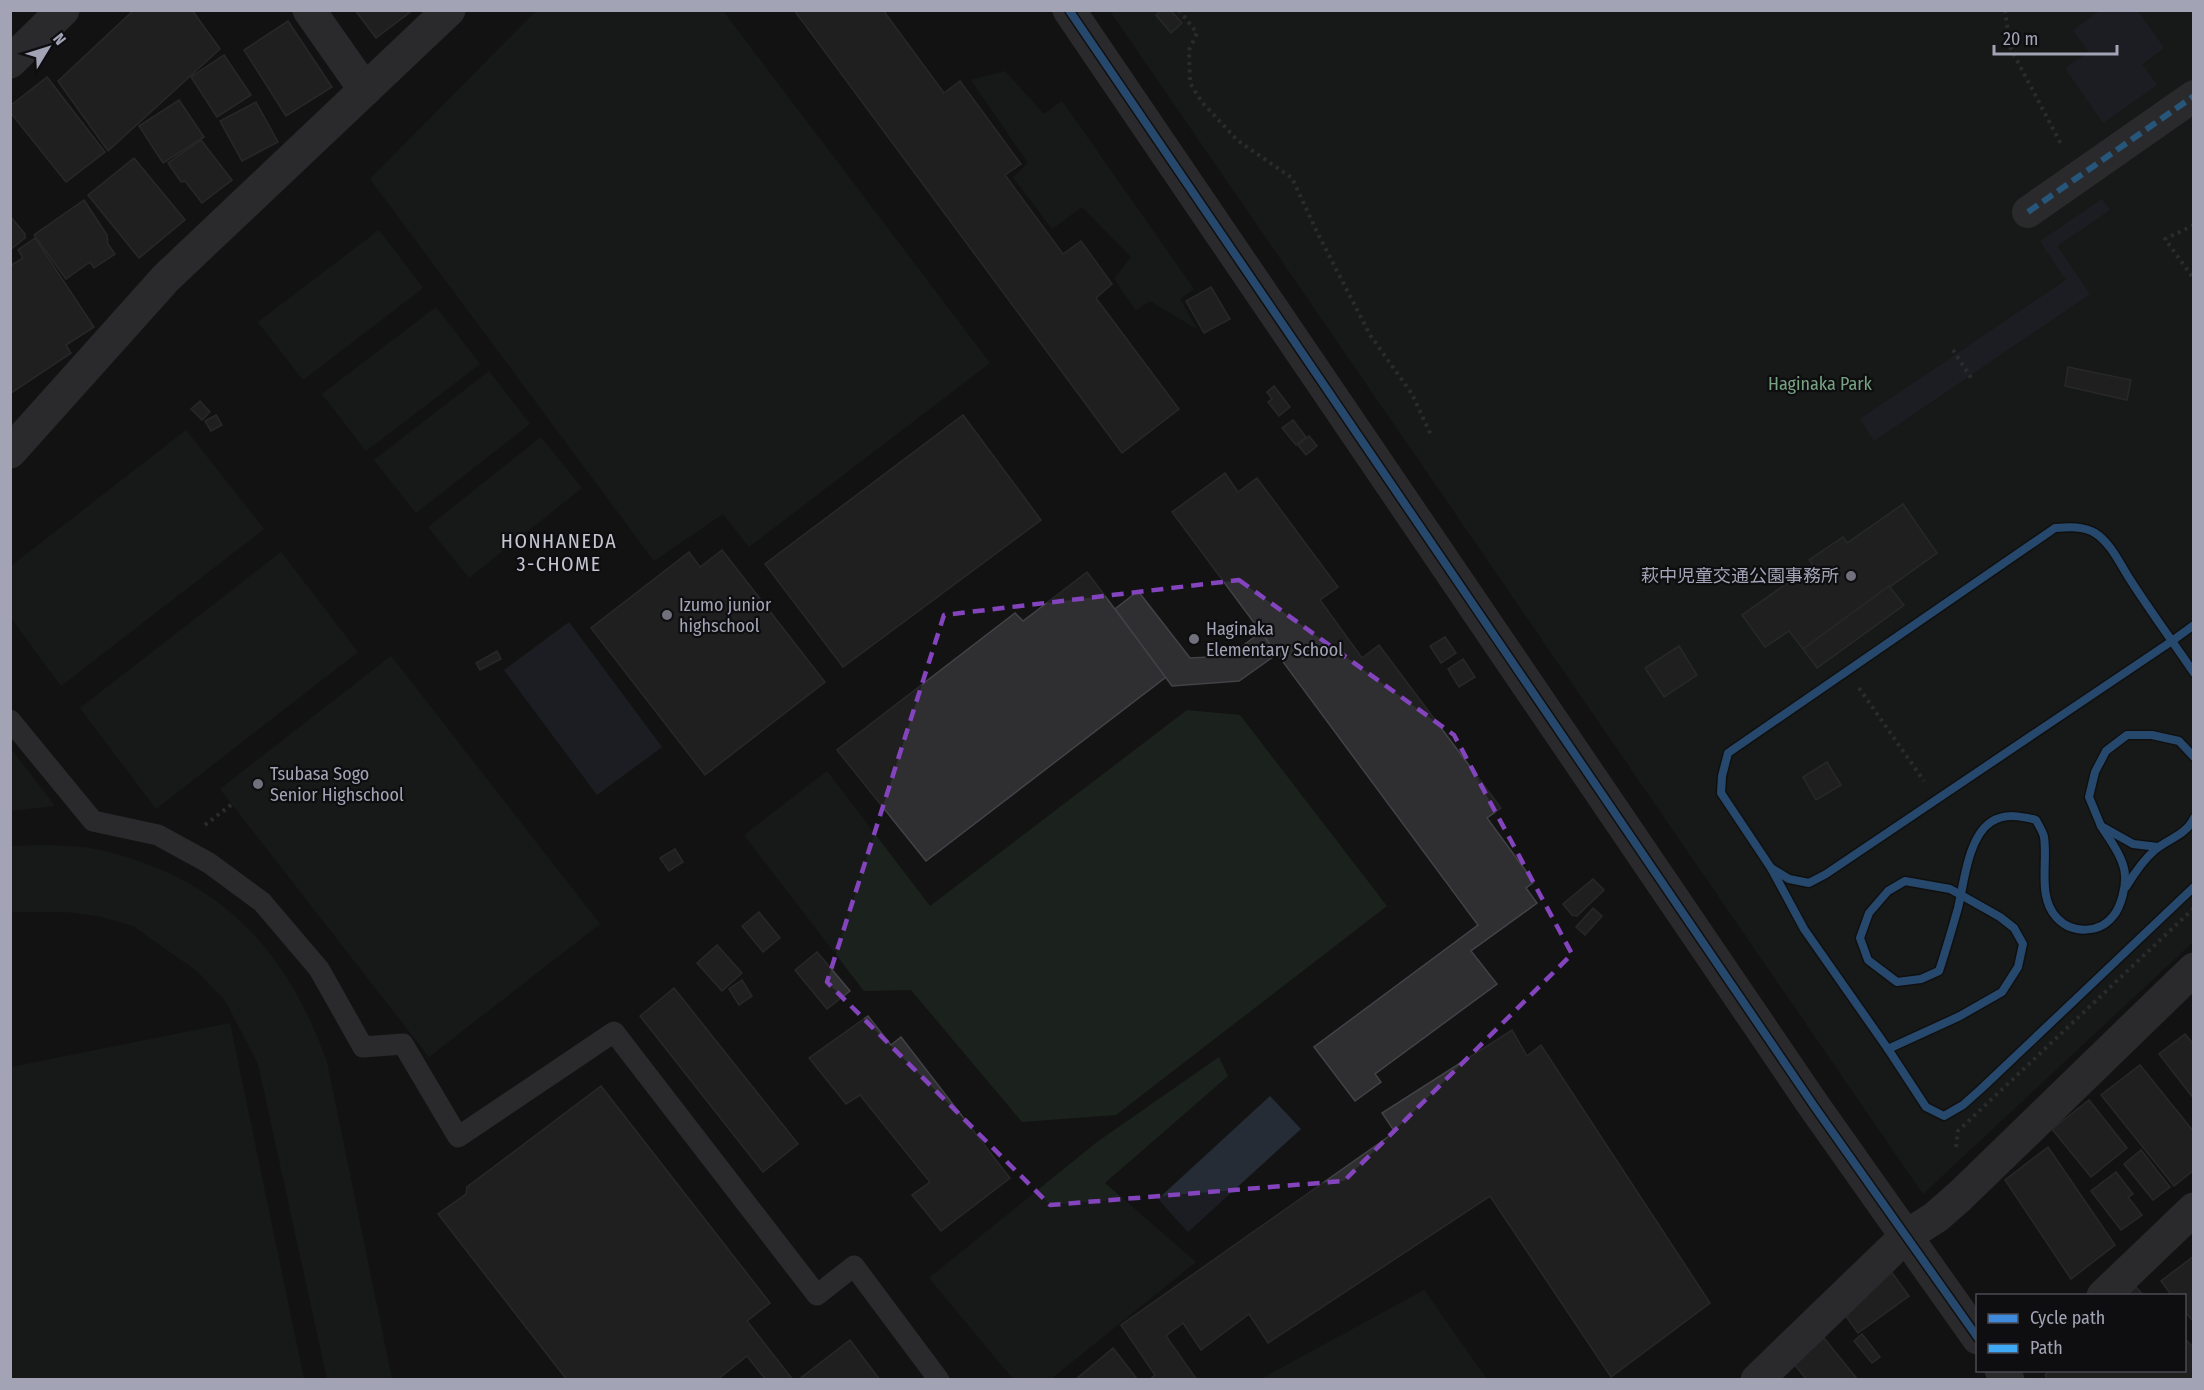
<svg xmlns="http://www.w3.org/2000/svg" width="2204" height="1390" font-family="'Fira Sans Condensed','Noto Sans JP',sans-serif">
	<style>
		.green { fill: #1b221d }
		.water { fill: #262c36 }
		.building { fill: #2f2f31; stroke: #424247; stroke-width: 1.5 }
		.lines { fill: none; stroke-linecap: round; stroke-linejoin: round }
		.path { stroke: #48494e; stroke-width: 4; stroke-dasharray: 3 4.5; stroke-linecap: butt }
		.service { stroke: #47474c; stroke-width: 21 }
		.pedestrian { stroke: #47474c; stroke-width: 32 }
		.minor { stroke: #47474c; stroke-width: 33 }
		.tertiary { stroke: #47474c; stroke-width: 33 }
		.quiet { stroke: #3fa9f5; stroke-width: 6; stroke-dasharray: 12 6; stroke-linecap: butt }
		.cycleway-casing { stroke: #0e0d0f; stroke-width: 11 }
		.cycleway { stroke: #408adc; stroke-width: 8 }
		.marked { fill: none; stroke: #8344bd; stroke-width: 4.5; stroke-dasharray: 12 8; stroke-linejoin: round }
		.poi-dot { fill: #70717d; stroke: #0e0d0f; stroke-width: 2 }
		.labels { text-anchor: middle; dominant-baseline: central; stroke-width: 4.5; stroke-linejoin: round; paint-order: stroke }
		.park-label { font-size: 18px; fill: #78a383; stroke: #0e0d0f }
		.poi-label { font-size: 18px; fill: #a2a4b6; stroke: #0e0d0f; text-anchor: start }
		.neighbourhood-label { font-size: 20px; letter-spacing: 1.5px; fill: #c4c5d1; stroke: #0e0d0f }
	</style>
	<rect width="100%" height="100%" fill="#131313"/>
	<g class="green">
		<path d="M536 11H723L990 363 749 547 723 514 654 561 370 179Z"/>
		<path d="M1110 11H2193V942L1923 1194Z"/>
		<path d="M1005 71 1044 114 1062 101 1194 289 1180 299 1197 329 1150 301 1136 310 1114 279 1131 257 1082 207 1052 229 1013 177 1028 163 971 80Z"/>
		<path d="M379 230 423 288 303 380 258 322Z"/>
		<path d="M436 307 480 364 366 451 322 394Z"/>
		<path d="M489 371 530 424 416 513 374 460Z"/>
		<path d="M186 430 264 529 61 686 11 618V566Z"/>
		<path d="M541 437 582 488 469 578 428 527Z"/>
		<path d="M281 552 358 652 156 809 80 708Z"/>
		<path d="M391 656 600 924 429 1057 220 789Z"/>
		<path d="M1187 710 1240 715 1387 906 1116 1115 1022 1122 911 990 864 991 744 835 827 771 930 906Z"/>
		<path d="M11 749 55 806 11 811Z"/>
		<path d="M45 845C65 846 85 846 104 851 222 879 287 951 327 1062L392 1379H327L258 1064 226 1002 197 971 133 926 98 916 66 912H11V846Z"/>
		<path d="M230 1023 304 1379H11V1067Z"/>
		<path d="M1219 1057 1228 1076 1105 1183 1196 1262 1051 1379H1013L929 1278 1097 1142Z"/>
		<path d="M1424 1290 1487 1379H1261Z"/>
	</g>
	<g class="water">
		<path d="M2101 10 2138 11 2164 48 2142 64 2157 85 2103 123 2065 68 2089 52 2073 30Z"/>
		<path d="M2102 199 2110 210 2057 246 2090 294 1874 441 1860 419 2066 280 2040 241Z"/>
		<path d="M569 622 662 747 597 795 504 670Z"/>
		<path d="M1270 1096 1301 1129 1188 1232 1158 1199Z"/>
	</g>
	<g class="building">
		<path d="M134 10H192L220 49 108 151 58 81Z"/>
		<path d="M355 10H413L376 38Z"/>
		<path d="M794 10H883L944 93 960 81 1021 164 1005 175 1063 254 1081 241 1112 284 1096 298 1179 409 1122 453Z"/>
		<path d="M1161 10H1170L1182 23 1171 33 1156 15Z"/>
		<path d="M288 21 332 87 286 116 244 50Z"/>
		<path d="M224 55 251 95 217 117 191 77Z"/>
		<path d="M47 77 105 152 66 182 10 112V106Z"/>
		<path d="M179 100 204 137 163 163 139 126Z"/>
		<path d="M256 102 278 142 242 161 220 121Z"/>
		<path d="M201 140 232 180 202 203 185 181 181 182 168 163Z"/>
		<path d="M134 158 185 220 139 258 88 195Z"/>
		<path d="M84 200 107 235 108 244 115 254 94 268 90 262 66 279 34 235Z"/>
		<path d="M10 216 25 234V238L10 250Z"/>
		<path d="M35 238 94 327 66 345 71 353 11 393 10 266 23 258 18 250Z"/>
		<path d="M1211 287 1230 319 1204 333 1186 301Z"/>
		<path d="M2068 367 2131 380 2127 400 2065 386Z"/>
		<path d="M1274 386 1290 407 1279 416 1268 402 1272 399 1267 392Z"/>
		<path d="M200 401 210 412 202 420 191 409Z"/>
		<path d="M216 415 222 425 211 431 205 421Z"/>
		<path d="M963 415 1041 520 843 667 765 564Z"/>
		<path d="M1293 420 1306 437 1296 445 1282 428Z"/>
		<path d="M1309 436 1317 446 1306 455 1298 445Z"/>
		<path d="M1225 473 1238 492 1257 478 1338 587 1320 600 1362 658 1379 645 1501 808 1487 818 1534 882 1526 888 1537 903 1471 951 1497 984 1375 1074 1381 1082 1355 1101 1314 1047 1478 925 1172 512Z"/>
		<path d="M1903 504 1937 553 1803 649 1789 631 1765 647 1742 615 1813 565 1809 560 1843 537 1847 543Z"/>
		<path d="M722 550 825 682 705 775 591 628 689 552 700 567Z"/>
		<path d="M1087 572 1166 677 926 861 837 750 1015 613 1023 621Z"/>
		<path d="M1889 586 1904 605 1817 668 1803 649Z"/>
		<path d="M1138 591 1190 658 1229 656 1261 632 1277 654 1239 681 1172 686 1115 609Z"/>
		<path d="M1445 637 1456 653 1441 663 1430 646Z"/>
		<path d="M1679 646 1697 675 1664 697 1645 668Z"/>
		<path d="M497 651 501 659 480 670 476 663Z"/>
		<path d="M1463 659 1475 677 1459 687 1448 669Z"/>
		<path d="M1827 762 1841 785 1816 800 1803 777Z"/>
		<path d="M675 849 683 862 669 871 660 858Z"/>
		<path d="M1593 879 1604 890 1577 916 1572 915 1563 904Z"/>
		<path d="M1593 908 1602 916 1585 935 1576 927Z"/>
		<path d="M759 912 780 938 763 952 742 926Z"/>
		<path d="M717 945 742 973 722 991 697 963Z"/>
		<path d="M817 952 850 991 827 1009 795 970Z"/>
		<path d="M742 980 752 996 739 1005 729 989Z"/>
		<path d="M674 988 798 1144 763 1172 640 1016Z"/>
		<path d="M868 1016 891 1045 901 1037 1010 1178 941 1231 912 1195 930 1182 860 1095 846 1104 809 1058Z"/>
		<path d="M1512 1030 1527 1056 1541 1045 1710 1303 1611 1377 1490 1196 1268 1343 1249 1314 1201 1350 1183 1323 1166 1336 1197 1380H1149L1155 1375 1121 1325 1395 1132 1382 1113Z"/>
		<path d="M2185 1034 2194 1045V1099L2159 1054Z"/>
		<path d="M2140 1065 2194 1132V1170L2174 1186 2101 1095Z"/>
		<path d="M601 1086 770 1303 747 1321 793 1380H766L747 1356 717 1380H567L438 1214 466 1194 467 1187Z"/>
		<path d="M2089 1100 2127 1148 2091 1177 2052 1129Z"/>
		<path d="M2048 1147 2115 1245 2071 1279 2005 1180Z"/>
		<path d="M2141 1150 2170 1187 2153 1200 2124 1164Z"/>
		<path d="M2116 1172 2133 1194 2128 1197 2142 1215 2121 1230 2091 1191Z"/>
		<path d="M2194 1256V1322L2184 1311V1296H2172L2161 1281Z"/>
		<path d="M1890 1270 1909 1296 1858 1333 1843 1312Z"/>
		<path d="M2136 1287 2144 1296H2127Z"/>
		<path d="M1862 1334 1880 1357 1872 1363 1854 1341Z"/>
		<path d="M1824 1338 1858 1380H1807L1794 1364Z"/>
		<path d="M2184 1338 2194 1348V1378L2192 1380H2048L2045 1375 2050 1370H2184Z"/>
		<path d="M850 1340 880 1380H798Z"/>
		<path d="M1113 1348 1138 1380H1075Z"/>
	</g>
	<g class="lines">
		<g class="path">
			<path d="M1179 10 1197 33 1189 50 1190 83 1201 101 1237 140 1292 178 1317 232 1370 335 1412 394 1431 435"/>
			<path d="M2005 10 2010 47 2061 144"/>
			<path d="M2194 225 2165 239 2194 279"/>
			<path d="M1953 350 1972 379"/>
			<path d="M1859 688 1924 781"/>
			<path d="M205 825 232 804"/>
			<path d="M1956 1147 1958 1131 2194 908"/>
		</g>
		<path class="service" d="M10 720 93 821 158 835 209 863 262 902 319 969 363 1047 403 1044 458 1137 614 1032 817 1295 854 1266 939 1380"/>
		<path class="pedestrian" d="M2028 212 2194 96"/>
		<g class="minor">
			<path d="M309 10 365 90"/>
			<path d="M10 452 166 278 449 10"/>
			<path d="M2103 1296 2194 1209"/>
			<path d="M1757 1380 1905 1237 1936 1217 1960 1196 2194 969"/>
		</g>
		<g class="tertiary">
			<path d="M1069 10 1814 1106 1978 1338"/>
			<path d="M10 62 63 10"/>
			<path d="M2001 1370 2008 1380"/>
		</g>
		<path class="quiet" d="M2028 212 2194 96"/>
		<defs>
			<g id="cycleway">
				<path d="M1069 10 1814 1106 1978 1338"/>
				<path d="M2194 625 2172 641 1826 874 1809 883 1789 879 1771 868 1721 793 1722 776 1728 753 2055 528C2069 527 2083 526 2095 533 2111 543 2121 566 2131 581 2151 612 2173 642 2194 673"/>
				<path d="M2158 847 2133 844 2101 826 2089 797 2095 772 2106 751 2127 735H2152L2179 741 2194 757"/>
				<path d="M1771 868 1804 929 1888 1049 1926 1107 1944 1116 1963 1105 1981 1089 2194 887"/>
				<path d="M2126 887C2135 872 2143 860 2156 849 2170 838 2186 835 2194 818"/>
				<path d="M1888 1049 1960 1016 2002 992 2018 967 2023 944 2014 928 2000 917 1961 895 1950 889 1905 881 1888 891 1869 913 1860 938 1868 960 1897 982 1921 979 1939 971C1946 950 1952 929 1958 908 1964 883 1968 837 1991 822 2005 813 2021 816 2036 820 2039 826 2043 832 2044 837 2048 863 2037 897 2057 918 2072 934 2100 934 2114 915 2121 906 2126 887 2125 875 2124 858 2110 840 2101 826"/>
			</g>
		</defs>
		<use href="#cycleway" class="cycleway-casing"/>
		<use href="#cycleway" class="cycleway"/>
	</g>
	<path d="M0 0H2204V1390H0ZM1239 580 1454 735 1572 954 1344 1181 1050 1205 827 982 944 615Z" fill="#131313" fill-opacity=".55" fill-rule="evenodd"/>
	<path class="marked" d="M1239 580 1454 735 1572 954 1344 1181 1050 1205 827 982 944 615Z"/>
	<g class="poi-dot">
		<circle cx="1851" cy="576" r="6"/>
		<circle cx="667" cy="615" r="6"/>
		<circle cx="1194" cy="639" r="6"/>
		<circle cx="258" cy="784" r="6"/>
	</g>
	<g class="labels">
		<g class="park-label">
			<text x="1820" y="384">Haginaka Park</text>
		</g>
		<g class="poi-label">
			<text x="1839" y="576" text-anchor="end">萩中児童交通公園事務所</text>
			<text x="679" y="605">Izumo junior<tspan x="679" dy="21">highschool</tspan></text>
			<text x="1206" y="629">Haginaka<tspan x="1206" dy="21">Elementary School</tspan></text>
			<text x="270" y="774">Tsubasa Sogo<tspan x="270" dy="21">Senior Highschool</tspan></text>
		</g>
		<g class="neighbourhood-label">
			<text x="559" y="541">HONHANEDA<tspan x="559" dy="23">3-CHOME</tspan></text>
		</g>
	</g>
	<rect width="2204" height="1390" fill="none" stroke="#a2a4b6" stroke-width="24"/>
	<rect x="1976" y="1294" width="210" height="78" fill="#0e0d0f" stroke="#494952" stroke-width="1.5"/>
	<rect x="1988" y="1314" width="30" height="9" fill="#408adc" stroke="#494952" stroke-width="1.5"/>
	<text x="2030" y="1324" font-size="18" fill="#a2a4b6">Cycle path</text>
	<rect x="1988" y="1344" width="30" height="9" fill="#3fa9f5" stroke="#494952" stroke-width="1.5"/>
	<text x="2030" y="1354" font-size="18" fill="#a2a4b6">Path</text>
	<g transform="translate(48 48) rotate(52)" stroke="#0e0d0f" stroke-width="4.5" paint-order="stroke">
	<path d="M0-4.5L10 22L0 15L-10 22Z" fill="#a2a4b6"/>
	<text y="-9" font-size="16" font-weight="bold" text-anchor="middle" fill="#a2a4b6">N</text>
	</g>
	<path d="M1994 45v9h123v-9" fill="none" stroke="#a2a4b6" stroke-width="3"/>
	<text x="2003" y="45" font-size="18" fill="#a2a4b6" stroke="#0e0d0f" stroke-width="4.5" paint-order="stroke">20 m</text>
</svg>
